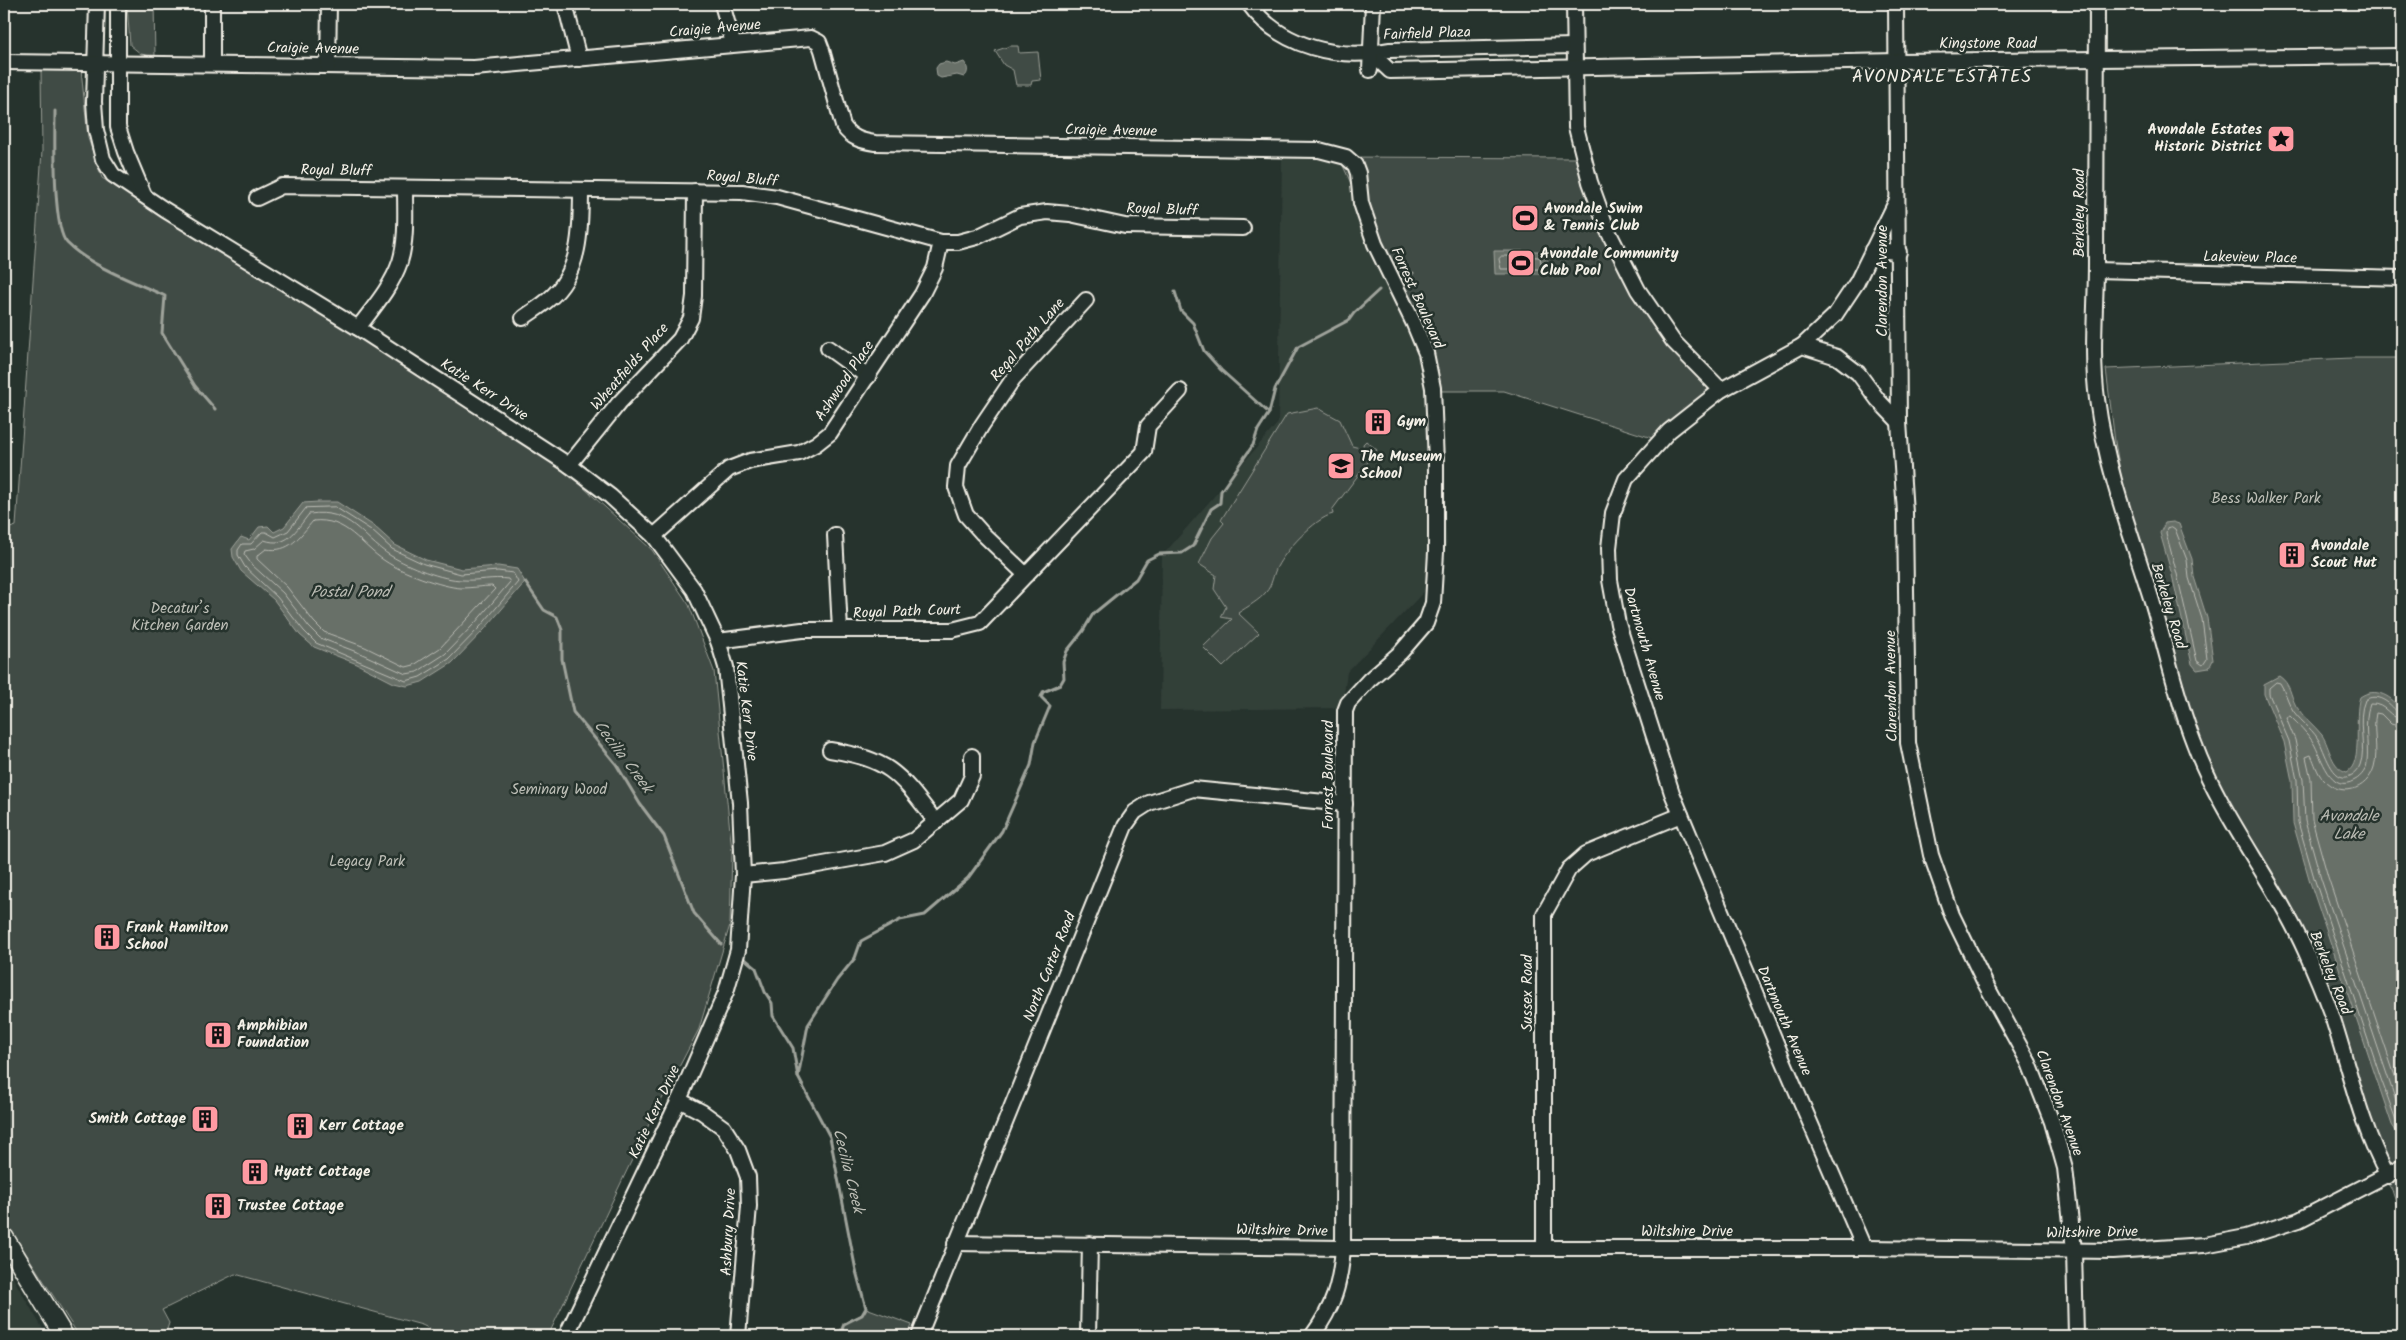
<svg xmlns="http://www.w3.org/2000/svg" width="2406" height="1340" font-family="Kalam,sans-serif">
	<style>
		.built { fill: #333f39 }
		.green { fill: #414b45; stroke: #9a9e96 }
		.water { fill: #676f68; stroke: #9fa39b }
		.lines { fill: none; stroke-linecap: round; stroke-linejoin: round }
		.shore { stroke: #bcbdb5; stroke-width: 1 }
		.stream { stroke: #9fa39b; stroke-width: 3 }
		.minor-casing { stroke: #f4f1e8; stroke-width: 18 }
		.major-casing { stroke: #f4f1e8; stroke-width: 21 }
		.minor { stroke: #26332d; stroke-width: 14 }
		.major { stroke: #26332d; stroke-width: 18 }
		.labels { text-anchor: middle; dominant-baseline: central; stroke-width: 5; stroke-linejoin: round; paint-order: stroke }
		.street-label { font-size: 15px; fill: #f4f1e8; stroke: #26332d }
		.poi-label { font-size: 15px; font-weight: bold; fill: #f4f1e8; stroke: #26332d; text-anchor: start }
		.park-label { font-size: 15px; fill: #bebfb7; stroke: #26332d }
		.water-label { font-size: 16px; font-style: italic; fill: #bcbdb5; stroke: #26332d }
		.quarter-label { font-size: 18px; letter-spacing: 1px; fill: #f4f1e8; stroke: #26332d }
	</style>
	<rect width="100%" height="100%" fill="#26332d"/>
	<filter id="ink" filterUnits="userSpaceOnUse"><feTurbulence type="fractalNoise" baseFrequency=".02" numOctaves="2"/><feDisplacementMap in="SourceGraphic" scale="10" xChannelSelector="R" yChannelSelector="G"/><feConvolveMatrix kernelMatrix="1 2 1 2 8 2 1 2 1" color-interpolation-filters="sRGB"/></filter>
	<g filter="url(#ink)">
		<g class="built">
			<path d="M1282 157H1339L1391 272 1437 391 1447 543 1439 576 1347 672 1342 708 1160 710 1162 556 1278 423Z"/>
			<path d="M4 1263 10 1273 47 1336H4Z"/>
		</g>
		<g class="green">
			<path d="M127 4H154L155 57 141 54 130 45Z"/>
			<path d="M1010 46H1018L1019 53 1038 52 1041 80 1032 81 1031 85H1016L1013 70 1004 65 995 51Z"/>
			<path d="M41 69H81L88 138 102 178 548 455 652 550 689 605 714 671 732 851 730 925 699 1029 650 1122 548 1336H445L422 1325 235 1274 162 1310 169 1323 165 1336H79L4 1219V530L16 526 42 151Z"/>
			<path d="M1339 157 1579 158 1632 282 1711 390 1652 438 1504 391H1437L1434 366Z"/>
			<path d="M2352 358H2402V1221L2392 1190 2384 1178 2307 958 2175 719 2142 567 2126 504 2115 442 2106 369Z"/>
			<path d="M1318 408 1340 420 1352 446 1364 449 1363 444 1366 441 1377 450 1332 510 1333 514C1315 518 1285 551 1277 567 1273 574 1272 586 1266 592 1260 600 1247 607 1238 613L1259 633 1223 667 1203 647 1232 619 1221 617 1226 607 1214 589 1216 575 1199 564 1212 538 1224 523 1221 520 1287 414Z"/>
			<path d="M866 1308 912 1325 908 1336H843L844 1324C850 1317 863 1318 866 1308Z"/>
		</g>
		<g class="water">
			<path d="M946 62 955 65 964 62C968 67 969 73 964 77L957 75 941 78 937 76 936 68 939 64Z"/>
			<path d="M1494 251H1547V274H1495Z"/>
			<path d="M318 502H337L374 526 395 545 426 560 462 569 498 566 517 569 525 582 484 630 452 663 422 682 407 686 394 683 357 664 314 647 300 635 274 600 241 571 233 557 232 549 241 537 249 540 259 527 268 526 274 532 284 527 303 503Z"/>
			<path d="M2173 522 2179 524 2192 559 2194 577 2207 618 2213 660 2209 668 2197 670 2192 664 2172 575 2160 533 2165 523Z"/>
			<path d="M2279 676C2291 684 2290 695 2296 706 2303 717 2314 725 2322 735 2330 747 2331 768 2347 772 2364 763 2353 716 2360 697 2376 686 2392 697 2402 710V1136L2398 1134 2392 1125 2310 882 2293 823 2292 781 2284 742 2264 694V684Z"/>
		</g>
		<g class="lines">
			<g class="shore">
				<path d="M1502 256 1540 257 1542 268 1540 269H1501L1499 259Z"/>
				<path d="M335 507 371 530 392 549 424 564 461 574 498 571 513 573 518 582 480 627 449 659 420 677 406 681 316 643 304 631 277 597 245 567 238 555V550L242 544H251L262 532H266L275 537 288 531 306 508Z"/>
				<path d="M309 514C352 508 360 537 391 556 408 566 442 580 463 580 478 581 493 577 508 579L510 582 475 623 445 654 417 672 406 674 362 654 320 638 309 627 283 593 252 565 244 554 245 551 254 549 264 540C288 548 295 531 309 514Z"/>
				<path d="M313 521C347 517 360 545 385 561 401 572 442 587 461 588 472 588 482 586 492 586L495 589 440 648 414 665 406 667 365 647 324 632 314 622 287 587 257 559V556L266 549C290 553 299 537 313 521Z"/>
				<path d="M2172 527 2175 529 2187 560 2189 578 2202 619 2207 659 2203 665 2197 661 2177 574 2166 533 2167 528Z"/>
				<path d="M2402 713 2397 712C2390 703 2377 692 2365 700 2356 720 2367 748 2360 765 2358 770 2355 774 2350 776 2332 784 2325 750 2318 739 2311 727 2297 719 2291 707 2287 699 2285 691 2280 683L2276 682 2269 688V694L2289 741 2297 780 2298 822 2315 881 2381 1079 2397 1123 2402 1131"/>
				<path d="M2402 719C2388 718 2387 703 2370 704 2363 722 2369 744 2367 762 2367 769 2361 777 2355 780 2330 795 2322 757 2313 742 2307 733 2298 724 2290 716L2286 718 2295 740 2303 780 2305 821 2321 879 2402 1119"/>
				<path d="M2402 727 2391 724 2381 714 2376 713C2372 730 2379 750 2374 767 2367 791 2340 798 2323 779 2317 773 2315 763 2311 755L2306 757 2311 779 2312 820 2328 877 2402 1097"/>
			</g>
			<g class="stream">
				<path d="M55 111C55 135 52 228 67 243 91 267 135 282 165 296L162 333 195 386 215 409"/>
				<path d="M1402 279 1413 273"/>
				<path d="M1175 292 1181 311 1193 323 1204 351 1221 370 1269 413"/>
				<path d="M525 582 544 610 557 617 562 630V659L573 712 616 764 640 804 664 836 694 913 721 944"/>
				<path d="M745 959 756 968 765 992 772 1003 773 1016 793 1048 798 1077 830 1137 856 1271 866 1308 862 1315 844 1324 842 1329 843 1336"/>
				<path d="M798 1077 808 1025 837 980 855 958 861 941 900 920 925 915 968 878 1002 831 1031 765 1035 742 1050 706 1041 697 1043 692 1060 685 1064 678 1063 662 1067 651 1083 631 1093 614 1136 579 1147 560 1159 554 1182 553 1193 546 1211 509 1220 503 1221 491 1253 445 1258 430 1269 413 1275 389 1298 347 1349 320 1354 313 1379 290"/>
			</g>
			<defs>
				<g id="minor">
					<path d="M97 4 94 102 96 130 103 159 113 175 165 210 358 328 569 465 610 496 654 536 694 590 718 641 726 667 740 803 743 875 738 950 726 992 679 1100 566 1336"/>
					<path d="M118 4V127L126 152 144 195"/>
					<path d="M565 4 579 59"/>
					<path d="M722 4 733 43"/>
					<path d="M1249 4C1280 47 1339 61 1389 50L1574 46"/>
					<path d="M1574 4 1576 127 1590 182 1607 229 1638 290 1673 341 1721 390"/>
					<path d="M1896 4 1899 422 1905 513 1908 743 1931 855 1952 915 1985 983 2029 1063 2052 1122 2065 1168 2074 1250 2076 1336"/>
					<path d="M2097 4C2097 90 2096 177 2096 263 2096 309 2091 354 2097 399 2106 469 2131 534 2152 601 2166 648 2176 697 2194 743 2221 817 2273 879 2305 950 2314 970 2323 991 2331 1013 2349 1067 2360 1125 2388 1176"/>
					<path d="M1371 53 1390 71 1897 61 2402 56"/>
					<path d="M4 62 474 68 811 38 819 42 822 50 843 126C851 138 861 141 875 143L1319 150 1346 157 1355 165 1358 173 1361 203 1375 244 1414 324 1426 353 1433 388 1436 463V552L1433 603 1426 623 1401 652 1369 680 1348 703 1345 711 1343 1248C1340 1285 1334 1306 1312 1336"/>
					<path d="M212 64V4"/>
					<path d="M328 66 329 4"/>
					<path d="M1370 70 1373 4"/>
					<path d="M257 198 282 186 742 192 777 197 941 242H958L977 237 1020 216 1047 212 1070 214 1125 226 1243 228"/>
					<path d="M1872 250 1899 252"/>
					<path d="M2096 270 2402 278"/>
					<path d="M523 318C531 312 540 307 548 300 581 274 581 228 581 190"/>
					<path d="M358 328C373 308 392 286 400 262 407 239 405 212 405 188"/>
					<path d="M1802 346 1835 315 1857 282 1897 200"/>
					<path d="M828 348 868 377"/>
					<path d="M569 465 619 403 680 339 691 318 694 296 695 191"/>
					<path d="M835 535 840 630"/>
					<path d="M654 536 729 469 750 461 799 453 816 444 830 433 922 294 935 268 941 242"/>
					<path d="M1026 575 982 533 966 515 956 487 958 466 982 425 1013 379 1086 300"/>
					<path d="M718 641 802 630H952L980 623 1144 452 1148 426 1180 391"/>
					<path d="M830 750C891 759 900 775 936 822"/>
					<path d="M743 875 784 871 885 853 914 840 961 800 972 776V756"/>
					<path d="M679 1100 702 1112 724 1128 738 1150 748 1177 749 1206 738 1336"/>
					<path d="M955 1243 1343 1248H1864L2113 1251 2204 1245 2246 1237 2299 1220 2402 1167"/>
					<path d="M1544 1248V914L1569 869 1586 854 1681 815"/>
					<path d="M1864 1248 1784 1062 1672 793 1618 624 1610 580 1609 548 1613 513 1626 479 1669 431 1721 390 1802 346 1837 357 1858 373 1878 400 1899 422"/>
					<path d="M919 1336 1125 826 1135 812 1149 803 1193 789 1345 804"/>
					<path d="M1088 1336 1090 1244"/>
				</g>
				<path id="major" d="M4 1237 64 1336"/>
			</defs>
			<use href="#minor" class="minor-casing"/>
			<use href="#major" class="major-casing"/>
			<use href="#minor" class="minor"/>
			<use href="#major" class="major"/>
		</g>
	</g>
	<defs>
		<symbol id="sight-square" viewBox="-11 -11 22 22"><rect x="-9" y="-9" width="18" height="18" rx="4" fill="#ff9aa2" stroke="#26332d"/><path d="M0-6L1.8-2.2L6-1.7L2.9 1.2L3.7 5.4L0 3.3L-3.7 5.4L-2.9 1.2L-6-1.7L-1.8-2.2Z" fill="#111"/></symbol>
		<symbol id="stadium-square" viewBox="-11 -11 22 22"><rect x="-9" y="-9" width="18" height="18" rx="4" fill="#ff9aa2" stroke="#26332d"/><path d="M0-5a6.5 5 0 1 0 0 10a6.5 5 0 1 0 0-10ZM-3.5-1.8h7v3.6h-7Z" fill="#111"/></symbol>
		<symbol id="building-square" viewBox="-11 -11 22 22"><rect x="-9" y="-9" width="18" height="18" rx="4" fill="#ff9aa2" stroke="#26332d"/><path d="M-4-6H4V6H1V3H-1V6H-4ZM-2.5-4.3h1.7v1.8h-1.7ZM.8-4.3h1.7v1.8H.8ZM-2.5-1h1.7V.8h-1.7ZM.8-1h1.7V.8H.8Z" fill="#111"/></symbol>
		<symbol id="school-square" viewBox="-11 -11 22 22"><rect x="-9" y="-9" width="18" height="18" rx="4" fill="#ff9aa2" stroke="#26332d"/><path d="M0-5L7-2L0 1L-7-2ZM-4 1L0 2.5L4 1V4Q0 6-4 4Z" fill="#111"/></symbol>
	</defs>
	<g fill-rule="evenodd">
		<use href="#sight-square" x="2265" y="123" width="32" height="32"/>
		<use href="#stadium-square" x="1509" y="202" width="32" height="32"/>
		<use href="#stadium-square" x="1505" y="247" width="32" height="32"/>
		<use href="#building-square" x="1362" y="406" width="32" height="32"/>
		<use href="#school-square" x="1325" y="450" width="32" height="32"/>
		<use href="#building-square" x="2276" y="539" width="32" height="32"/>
		<use href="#building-square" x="91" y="921" width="32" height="32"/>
		<use href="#building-square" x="202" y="1019" width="32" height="32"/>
		<use href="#building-square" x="189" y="1103" width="32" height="32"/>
		<use href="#building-square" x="284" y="1110" width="32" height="32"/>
		<use href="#building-square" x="239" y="1156" width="32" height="32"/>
		<use href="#building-square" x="202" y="1190" width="32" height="32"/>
	</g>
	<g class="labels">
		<g class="street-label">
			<text transform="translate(715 29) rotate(-5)">Craigie Avenue</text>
			<text transform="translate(1427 34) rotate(-2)">Fairfield Plaza</text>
			<text x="1988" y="44">Kingstone Road</text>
			<text transform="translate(313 49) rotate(1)">Craigie Avenue</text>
			<text transform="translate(1111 131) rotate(1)">Craigie Avenue</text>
			<text transform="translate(336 171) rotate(1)">Royal Bluff</text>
			<text transform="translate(742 179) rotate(5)">Royal Bluff</text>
			<text transform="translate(1162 210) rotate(2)">Royal Bluff</text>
			<text transform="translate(2080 213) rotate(-90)">Berkeley Road</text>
			<text transform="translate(2250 258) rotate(1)">Lakeview Place</text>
			<text transform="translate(1883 281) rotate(-90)">Clarendon Avenue</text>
			<text transform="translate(1417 298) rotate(66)">Forrest Boulevard</text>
			<text transform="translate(1028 340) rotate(-49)">Regal Path Lane</text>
			<text transform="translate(630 367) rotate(-49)">Wheatfields Place</text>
			<text transform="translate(845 381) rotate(-56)">Ashwood Place</text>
			<text transform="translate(484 390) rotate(33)">Katie Kerr Drive</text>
			<text transform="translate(2168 606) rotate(73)">Berkeley Road</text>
			<text transform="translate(907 612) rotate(-2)">Royal Path Court</text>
			<text transform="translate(1644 644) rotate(74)">Dartmouth Avenue</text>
			<text transform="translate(1892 686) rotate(-91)">Clarendon Avenue</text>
			<text transform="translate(746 711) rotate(83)">Katie Kerr Drive</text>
			<text transform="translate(1329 775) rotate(-90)">Forrest Boulevard</text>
			<text transform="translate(1050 967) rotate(-68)">North Carter Road</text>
			<text transform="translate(2330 973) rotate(68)">Berkeley Road</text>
			<text transform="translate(1528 993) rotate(-90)">Sussex Road</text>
			<text transform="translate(1784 1021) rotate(67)">Dartmouth Avenue</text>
			<text transform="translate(2059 1103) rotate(70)">Clarendon Avenue</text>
			<text transform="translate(655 1112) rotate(-65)">Katie Kerr Drive</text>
			<text transform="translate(1282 1231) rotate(1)">Wiltshire Drive</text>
			<text transform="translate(729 1232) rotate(-87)">Ashbury Drive</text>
			<text x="1687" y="1232">Wiltshire Drive</text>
			<text transform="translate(2092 1233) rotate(-1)">Wiltshire Drive</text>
		</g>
		<g class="poi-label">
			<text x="2262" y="130" text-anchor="end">Avondale Estates<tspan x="2262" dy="17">Historic District</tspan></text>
			<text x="1544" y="209">Avondale Swim<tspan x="1544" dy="17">&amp; Tennis Club</tspan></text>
			<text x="1540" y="254">Avondale Community<tspan x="1540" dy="17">Club Pool</tspan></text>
			<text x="1397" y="422">Gym</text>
			<text x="1360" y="457">The Museum<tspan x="1360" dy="17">School</tspan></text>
			<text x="2311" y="546">Avondale<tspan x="2311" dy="17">Scout Hut</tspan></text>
			<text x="126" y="928">Frank Hamilton<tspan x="126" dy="17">School</tspan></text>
			<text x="237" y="1026">Amphibian<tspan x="237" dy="17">Foundation</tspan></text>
			<text x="186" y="1119" text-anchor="end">Smith Cottage</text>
			<text x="319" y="1126">Kerr Cottage</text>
			<text x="274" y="1172">Hyatt Cottage</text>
			<text x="237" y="1206">Trustee Cottage</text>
		</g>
		<g class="park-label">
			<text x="2266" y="499">Bess Walker Park</text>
			<text x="180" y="609">Decatur’s<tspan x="180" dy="17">Kitchen Garden</tspan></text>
			<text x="559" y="790">Seminary Wood</text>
			<text x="367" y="862">Legacy Park</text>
		</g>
		<g class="water-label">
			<text x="350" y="592">Postal Pond</text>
			<text transform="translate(623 757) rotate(53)">Cecilia Creek</text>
			<text x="2349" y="816">Avondale<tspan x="2349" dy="18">Lake</tspan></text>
			<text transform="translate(848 1171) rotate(76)">Cecilia Creek</text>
		</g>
		<g class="quarter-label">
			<text x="1942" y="77">AVONDALE ESTATES</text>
		</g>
	</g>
	<rect width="2406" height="1340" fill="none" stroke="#26332d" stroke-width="20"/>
	<rect x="10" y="10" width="2386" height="1320" fill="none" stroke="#f4f1e8" stroke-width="2" filter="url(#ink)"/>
</svg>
